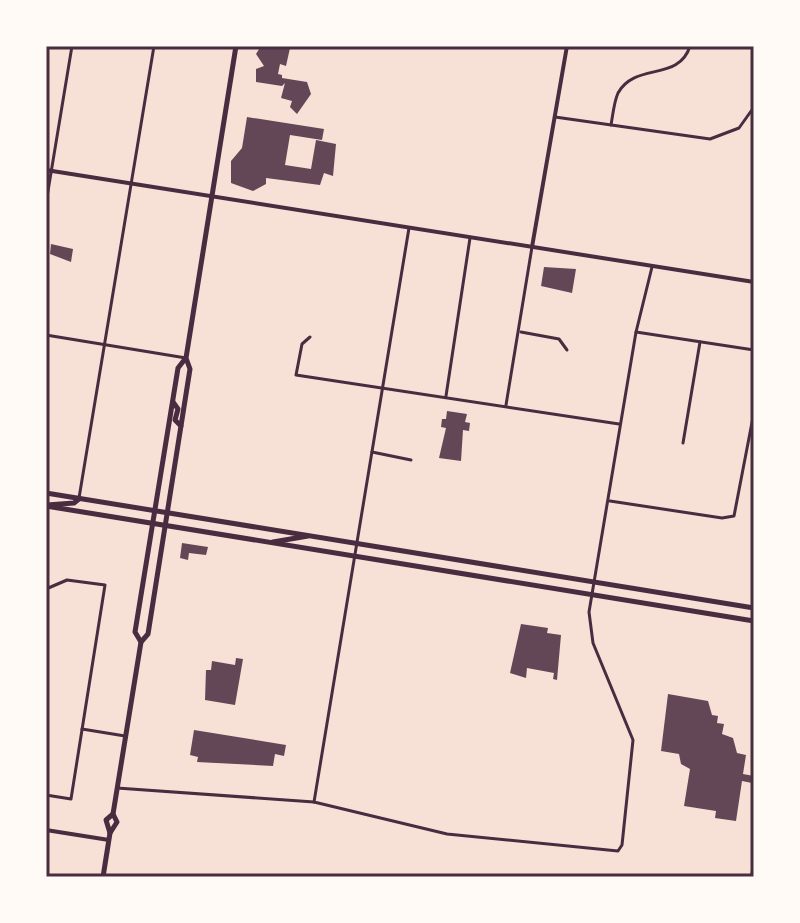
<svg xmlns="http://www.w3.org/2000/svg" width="800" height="923" font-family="'Exo 2',sans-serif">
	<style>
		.building { fill: #644757 }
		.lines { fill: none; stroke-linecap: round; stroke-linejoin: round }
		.minor { stroke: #4a2c40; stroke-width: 3 }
		.tertiary { stroke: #4a2c40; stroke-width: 4 }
		.secondary { stroke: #4a2c40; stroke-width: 4 }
		.primary { stroke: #4a2c40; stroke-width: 5 }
		.neatline { fill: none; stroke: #4a2c40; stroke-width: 3 }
	</style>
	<rect width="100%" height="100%" fill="#f7e1d7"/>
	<g class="building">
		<path d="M261 46 290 48 286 66 280 64 278 74 282 75V78L307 82 311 94 297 114 290 107 292 101 281 98 285 83 282 86 256 82V69L264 66 256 54Z"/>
		<path d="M247 117 324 129 322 140 290 135 285 165 311 169 316 140 336 144 333 176 324 173 320 185 266 178V184L253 191 231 183V161L242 148Z"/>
		<path d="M51 244 73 249 71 262 50 254Z"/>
		<path d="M544 267 576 269 572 293 541 286Z"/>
		<path d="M447 411 467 414 465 422 470 423 469 431 463 430 461 461 439 458 446 428 441 427 442 419H446Z"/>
		<path d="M182 543 208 547 206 555 189 553 188 560 180 558Z"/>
		<path d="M521 624 548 628 547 633 561 635 557 680 553 679 554 673 527 668 526 678 510 673Z"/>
		<path d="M236 658 243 659 235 705 205 700 206 670H211L212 661 235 665Z"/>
		<path d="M668 694 708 701 712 715 718 716 717 723 724 724 722 734 733 738 737 753 746 755 743 774 754 776 752 783 742 781 736 821 715 818 716 811 684 806 690 769 681 764 679 754 661 751Z"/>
		<path d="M194 730 286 745 284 756 275 754 273 766 197 762 198 757 190 755Z"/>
	</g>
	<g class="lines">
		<g class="minor">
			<path d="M555 117 710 139 739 128 754 107"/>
			<path d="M611 125C613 114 614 102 618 93 635 62 679 82 690 46"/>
			<path d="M46 203 72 46"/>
			<path d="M521 332 559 339 567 350"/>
			<path d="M636 332 754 350"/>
			<path d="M46 335 186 358"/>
			<path d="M310 337 302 344 296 375 619 424"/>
			<path d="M446 396 470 238"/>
			<path d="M506 405 532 247"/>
			<path d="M683 443 700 342"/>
			<path d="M372 452 411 460"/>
			<path d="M79 498 154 46"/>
			<path d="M610 501 722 518 734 516 754 412"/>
			<path d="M46 589 67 580 105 585 71 799 46 795"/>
			<path d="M82 729 125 736"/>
			<path d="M117 788 314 802 447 834 618 851 622 845 633 740 593 643 589 612 636 332 652 267"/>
			<path d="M314 802C344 610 379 420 409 228"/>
		</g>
		<g class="tertiary">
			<path d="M46 170 754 282"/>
			<path d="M532 247 567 46"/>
			<path d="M46 830 109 840"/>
		</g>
		<path class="secondary" d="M752 877 754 864"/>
		<g class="primary">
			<path d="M173 402 178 409 175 420 181 426"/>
			<path d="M46 493 754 608"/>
			<path d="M47 505 74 503 79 499"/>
			<path d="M46 506 754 621"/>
			<path d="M273 542 308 536"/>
			<path d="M141 642 135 632 178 368 185 359"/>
			<path d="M110 833 117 822 113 814 141 642 148 634 190 369 186 358 236 46"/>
			<path d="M103 877 110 833 106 820 113 814"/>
		</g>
	</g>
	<rect width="800" height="923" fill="none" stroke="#fffaf5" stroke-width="96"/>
	<rect x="48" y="48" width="704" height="827" class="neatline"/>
</svg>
